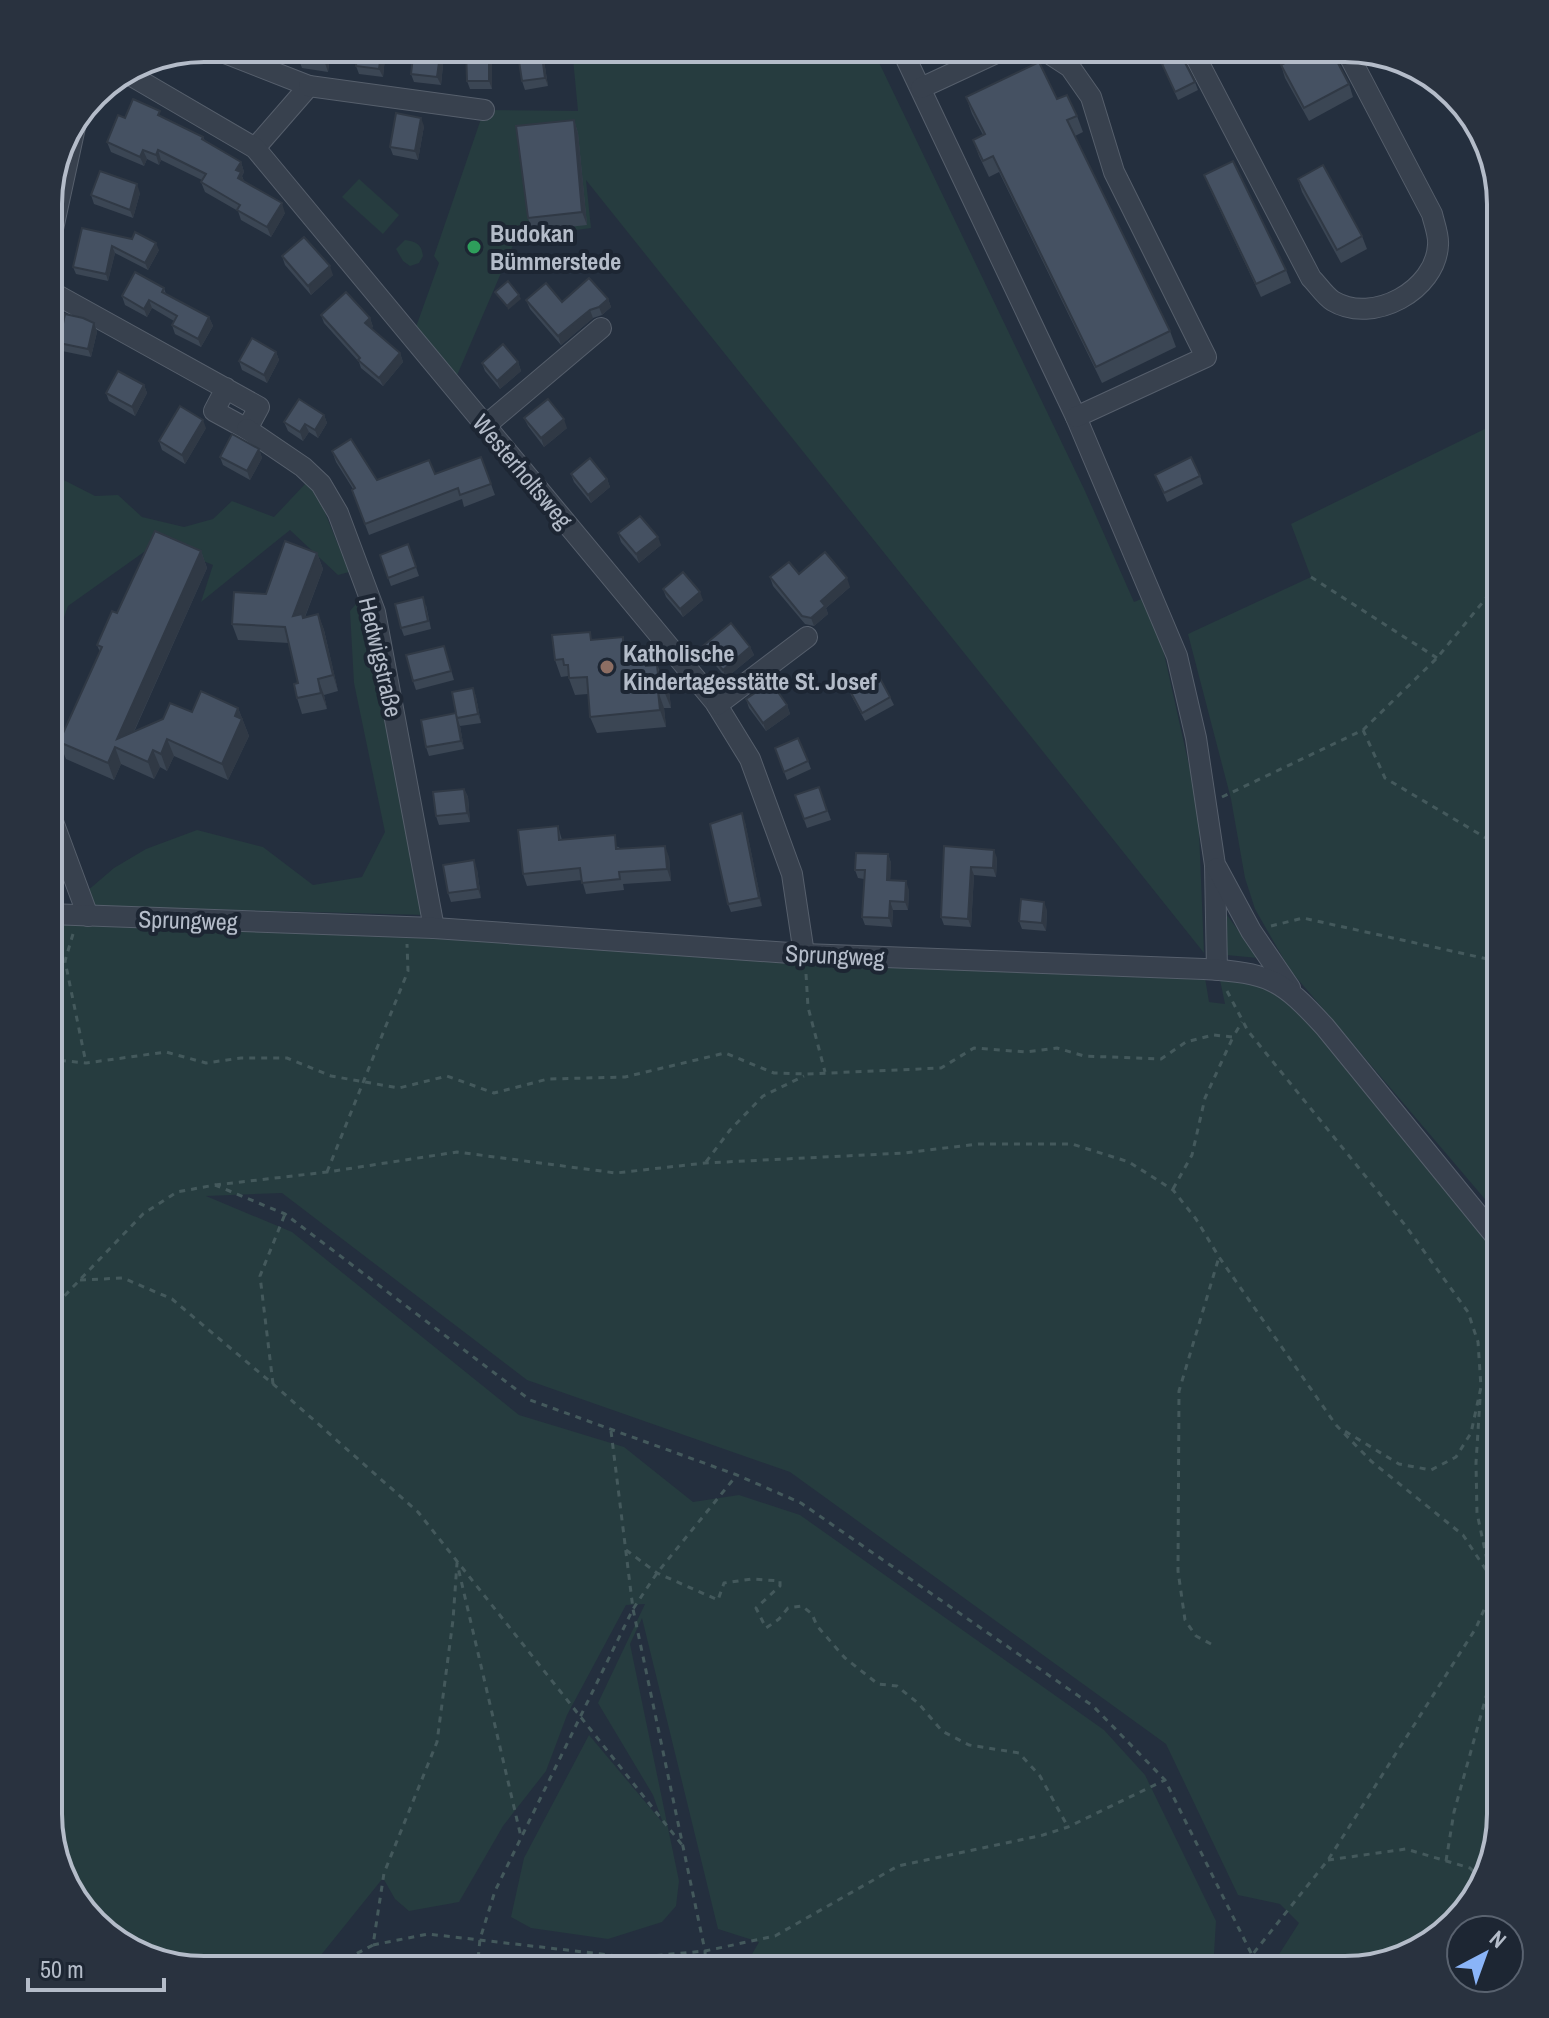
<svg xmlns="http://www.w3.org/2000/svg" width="1549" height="2018" font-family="'Archivo Narrow',sans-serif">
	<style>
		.green { fill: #263c3f }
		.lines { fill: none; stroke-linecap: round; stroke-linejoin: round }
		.minor-casing { stroke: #565f6c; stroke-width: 22 }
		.path { stroke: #44595c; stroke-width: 3; stroke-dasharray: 6 6; stroke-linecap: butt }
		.minor { stroke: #38414e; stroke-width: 20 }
		.wall { fill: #3b4654 }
		.shaded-wall { fill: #303945 }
		.building { fill: #455162; stroke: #303945; stroke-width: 2 }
		.leisure-dot { fill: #2e9e5b; stroke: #1d2633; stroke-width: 3 }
		.education-dot { fill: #8d6e63; stroke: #1d2633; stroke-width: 3 }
		.labels { text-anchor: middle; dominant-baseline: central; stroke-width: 8; stroke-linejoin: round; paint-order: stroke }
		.poi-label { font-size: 24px; font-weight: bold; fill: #b4bcc9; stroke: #1d2633; text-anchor: start }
		.street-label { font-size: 24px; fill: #b4bcc9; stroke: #1d2633 }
		.rim { fill: none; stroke: #b4bcc9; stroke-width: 4 }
	</style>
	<rect width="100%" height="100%" fill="#242f3e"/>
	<g class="green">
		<path d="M572 48H872L1085 491 1134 602 1151 595 1198 806 1204 953 586 180 591 228 516 238 452 387 412 338 439 263 434 256 484 110 578 111Z"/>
		<path d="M1455 100 1475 118 1491 172Z"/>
		<path d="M359 179 399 215 383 234 342 197Z"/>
		<path d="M405 240C416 242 421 243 423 256L419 263 410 266 403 261 396 249Z"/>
		<path d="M1501 421V1218L1290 970 1255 909 1245 878 1231 799 1188 634 1311 577 1291 524Z"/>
		<path d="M48 472 95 496 118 495 142 517 184 527 213 519 232 501 274 517 307 482 320 500 349 572 338 575 290 530 201 602 213 565 158 542 68 606 48 662Z"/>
		<path d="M360 599 372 631 426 915 91 906 86 892 114 868 146 849 197 830 263 847 313 885 362 877 385 832 354 683 350 611Z"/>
		<path d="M48 679 62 728 48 740Z"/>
		<path d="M1227 915 1258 958 1226 955Z"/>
		<path d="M48 922 402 933 1205 978 1209 1002 1225 1004 1220 980 1273 986 1328 1040 1501 1255V1814L1480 1891 1431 1944 1345 1970H1269L1299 1923 1280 1904 1238 1895 1166 1744 790 1472 527 1380 282 1193 206 1196 292 1232 519 1415 624 1447 693 1502 739 1495 800 1515 1104 1730 1145 1775 1216 1921 1213 1970H743L759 1942 718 1929 642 1618 630 1644 679 1881 676 1906 662 1922 608 1939 531 1928 511 1917 524 1858 589 1735 663 1823 653 1795 598 1703 645 1604 626 1605 567 1715 546 1771 503 1826 459 1902 409 1911 395 1899 383 1878 309 1970H204L127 1949 74 1900 48 1814Z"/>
		<path d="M413 1957 446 1958 458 1970H370Z"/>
	</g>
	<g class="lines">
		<defs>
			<g id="minor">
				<path d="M212 48 309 86 255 148"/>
				<path d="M901 48 1076 417 1177 656 1196 738 1215 865 1217 970"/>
				<path d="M1035 48 1047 52 1070 67 1091 97 1114 172 1206 357 1076 417"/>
				<path d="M1191 48 1311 278C1318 285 1325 296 1333 301 1373 325 1436 290 1438 245 1439 235 1434 223 1432 214L1345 48"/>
				<path d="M125 72 255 148 715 702 750 759 792 874 804 954"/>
				<path d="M309 86 484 110"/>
				<path d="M921 88 1007 48"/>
				<path d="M48 252 77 118"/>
				<path d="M48 290 259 407 247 429 214 411 226 388"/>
				<path d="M485 426 601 328"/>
				<path d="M247 429 303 467 321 484 338 513 375 612 434 928"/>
				<path d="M717 705 807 637"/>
				<path d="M48 808 88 916"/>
				<path d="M1217 868 1251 931 1290 988"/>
				<path d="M48 914 434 928 804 954 1204 969C1270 973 1281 979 1325 1027L1501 1243"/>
			</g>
		</defs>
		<use href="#minor" class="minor-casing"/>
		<g class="path">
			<path d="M1311 577 1437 658"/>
			<path d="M1363 730 1385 778 1486 838 1501 837"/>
			<path d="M1222 797 1363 730 1437 658 1501 580"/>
			<path d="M1271 926 1303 918 1501 962"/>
			<path d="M73 934 65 961 86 1063"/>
			<path d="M806 974 808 1007 825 1072"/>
			<path d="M1227 991 1248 1031 1405 1225 1468 1312 1478 1342 1481 1387 1471 1433 1456 1457 1431 1470 1399 1464 1343 1430"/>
			<path d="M48 1059 86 1063 166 1052 206 1063 241 1058H287L331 1076 399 1088 447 1076 494 1093 548 1079 625 1077 725 1053 774 1073 807 1074 941 1068 974 1048 1026 1052 1057 1048 1084 1056 1161 1059 1186 1042 1213 1035 1233 1037 1242 1022"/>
			<path d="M706 1162 730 1130 763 1096 804 1076"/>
			<path d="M327 1172 408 971 407 944"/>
			<path d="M215 1185 327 1172 457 1152 616 1173 705 1163 904 1153 978 1144H1072L1129 1162 1173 1190 1196 1219 1219 1257 1336 1425 1371 1461 1463 1535 1490 1576 1487 1603 1476 1628 1328 1860 1252 1955 1248 1970"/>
			<path d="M1173 1189 1192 1155 1205 1098 1233 1037"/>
			<path d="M80 1280 123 1278 172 1299 273 1384 418 1512 683 1846"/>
			<path d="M48 1313 143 1214 177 1192 215 1185 285 1214 530 1400 737 1475 801 1503 1093 1706 1165 1780 1252 1955"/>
			<path d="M273 1384 260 1276 285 1214"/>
			<path d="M1480 1399 1476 1463 1477 1513 1490 1574"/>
			<path d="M48 1406 54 1388 56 1304"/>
			<path d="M611 1431 633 1609 705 1951 706 1970"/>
			<path d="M626 1550 657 1573 718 1600 724 1583 752 1579 780 1581V1586L756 1608 766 1628 779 1619 788 1608 802 1606 812 1614 817 1626 845 1658 878 1684 897 1686 919 1704 942 1731 969 1745 1019 1753 1040 1776 1068 1827"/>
			<path d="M1491 1581 1501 1624"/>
			<path d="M1211 1644 1196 1636 1185 1620 1178 1571 1179 1391 1219 1257"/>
			<path d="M1328 1860 1406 1849 1470 1868 1483 1880"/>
			<path d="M1446 1861 1454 1812 1501 1643"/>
			<path d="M373 1945 428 1934 627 1957"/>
			<path d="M325 1970 373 1945 384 1873 437 1742 453 1620 457 1563 521 1837"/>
			<path d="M477 1970 480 1939 495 1891 633 1609 657 1573 736 1476"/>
			<path d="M599 1970 629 1958 705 1951 775 1936 898 1866 1043 1835 1068 1827 1165 1780"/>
		</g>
		<use href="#minor" class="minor"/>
	</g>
	<g class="wall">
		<path d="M301 48H331L328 72 302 68 299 60Z"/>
		<path d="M358 48H386L383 77 359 74 356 66Z"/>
		<path d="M517 48H542L548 86 525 90 522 81Z"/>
		<path d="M489 50 492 59V89H470L467 81Z"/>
		<path d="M444 55 441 85 414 82 411 74Z"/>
		<path d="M1162 64 1195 82 1198 90 1178 100Z"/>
		<path d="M1281 65 1349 84 1353 97 1309 121 1285 78Z"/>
		<path d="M966 97 1057 99 1077 116 1083 132 1075 136 1170 331 1176 347 1102 383 999 172 989 177 979 156 973 140 983 135 972 114Z"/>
		<path d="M162 117 203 137 205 141 241 162 244 172 242 176 244 181 285 213 271 237 241 220 238 211 205 192 201 182 202 180 161 160 159 165 147 159 144 166 111 152 107 142 125 118Z"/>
		<path d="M574 120 578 133 587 225 532 231 528 218Z"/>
		<path d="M424 126 418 160 393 155 390 147Z"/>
		<path d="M1204 175 1286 270 1291 283 1261 297 1209 187Z"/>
		<path d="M1298 179 1362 236 1367 249 1341 263 1302 192Z"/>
		<path d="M140 193 133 218 94 204 91 195Z"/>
		<path d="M82 228 159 250 148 270 115 253 108 281 76 274 73 267Z"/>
		<path d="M282 256 333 275 311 295 285 265Z"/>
		<path d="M164 288 166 294 209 317 213 326 201 347 175 334 172 325 174 321 152 308 147 317 125 305 122 296Z"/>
		<path d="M608 299 611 307 602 315 593 318 561 345 530 309 526 300 562 302Z"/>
		<path d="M321 315 370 318 373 327 371 328 400 353 403 362 383 386 361 368 359 362 324 323Z"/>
		<path d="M94 323 97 332 91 357 62 351 59 343Z"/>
		<path d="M276 352 279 360 267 383 242 370 239 361Z"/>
		<path d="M518 362 521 371 500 389 485 371 482 363Z"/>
		<path d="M144 385 147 393 135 416 109 401 106 393Z"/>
		<path d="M324 415 327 423 318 438 309 432 303 441 288 431 284 422Z"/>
		<path d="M524 418 567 428 544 447 528 426Z"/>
		<path d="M206 428 185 464 162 450 159 441Z"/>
		<path d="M259 449 262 458 250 480 223 465 220 457Z"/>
		<path d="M332 451 377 480 435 474 481 457 495 495 464 507 462 499 369 535 352 490 353 489 336 462Z"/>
		<path d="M571 474 607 479 610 487 591 503 574 482Z"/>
		<path d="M1155 475 1200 476 1203 484 1167 502Z"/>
		<path d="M618 533 661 545 639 563 621 542Z"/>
		<path d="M408 544 419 576 391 586 380 555Z"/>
		<path d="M201 551 207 568 134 732 192 712 238 708 249 736 228 780 174 756 167 771 160 767 154 779 121 764 114 780 66 759 59 742 100 652 97 645 117 613Z"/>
		<path d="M317 553 323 569 305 617 318 614 324 630 338 691 324 695 327 709 302 714 297 698 298 683 289 643 238 640 232 624 266 594Z"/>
		<path d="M799 574 850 587 826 608 828 614 814 626 805 624 773 586 770 577Z"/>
		<path d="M663 589 703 600 683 617 666 597Z"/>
		<path d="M426 605 431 629 404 636 401 628Z"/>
		<path d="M593 640 624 643 640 654 650 666 657 665 669 690 671 708H664L666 727 597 733 590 717 588 694 575 695 568 676 561 677 555 660Z"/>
		<path d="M444 646 454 680 416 690 413 681Z"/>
		<path d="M703 646 750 647 754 655 726 678 707 655Z"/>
		<path d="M848 687 890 697 894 705 865 721 851 695Z"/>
		<path d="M473 688 476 697 481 723 460 726 464 749 429 756 426 747 456 713Z"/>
		<path d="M746 699 787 705 790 714 766 731 749 708Z"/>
		<path d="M775 748 808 761 811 769 787 780Z"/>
		<path d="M819 787 831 820 807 828 795 795Z"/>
		<path d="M464 789 468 797 470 822 439 825 436 816Z"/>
		<path d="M745 822 762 906 731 912 728 904Z"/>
		<path d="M558 826 562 840 619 847 620 849 669 857 671 881 623 884 624 890 586 894 582 880 527 886 523 874Z"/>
		<path d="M944 846 997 858 996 877 974 875 971 927 944 925 941 917Z"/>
		<path d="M888 854 891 863 890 880 909 890 908 910H893L892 927 865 925 862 917 864 879 858 878 855 870Z"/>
		<path d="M477 869 481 898 451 902 448 893Z"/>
		<path d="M1047 910 1046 931 1022 929 1019 921Z"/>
	</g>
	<g class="shaded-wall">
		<path d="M327 48H331L328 72 325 63Z"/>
		<path d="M382 48H386L383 77 379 69Z"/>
		<path d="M441 48 444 55 441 85 437 77Z"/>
		<path d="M541 48H542L548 86 545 78Z"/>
		<path d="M489 50 492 59V89L489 81Z"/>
		<path d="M421 118 424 126 418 160 415 151Z"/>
		<path d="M574 120 578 133 587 225 582 212Z"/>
		<path d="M143 150 147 159 144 166 140 157Z"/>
		<path d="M158 150 161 160 159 165 156 155Z"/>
		<path d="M241 162 244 172 242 176 244 182 238 178 236 170Z"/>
		<path d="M137 184 140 193 133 218 130 210Z"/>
		<path d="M282 203 285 213 271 237 267 227Z"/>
		<path d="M156 243 159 250 148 270 145 263Z"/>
		<path d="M112 246 115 253 108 281 106 274Z"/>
		<path d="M330 266 333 275 311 295 308 286Z"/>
		<path d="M519 295 521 299 508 310 507 306Z"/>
		<path d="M608 299 611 307 602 315 599 307Z"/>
		<path d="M149 300 152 308 147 317 144 309Z"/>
		<path d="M590 310 593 318 561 345 558 336Z"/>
		<path d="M209 317 213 326 201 347 198 339Z"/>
		<path d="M370 318 373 327 368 331 365 323Z"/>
		<path d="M94 323 97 332 91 357 88 349Z"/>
		<path d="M276 352 279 360 267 383 264 375Z"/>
		<path d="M400 353 403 362 383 386 379 378Z"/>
		<path d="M518 362 521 371 500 389 497 381Z"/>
		<path d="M144 385 147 393 135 416 132 407Z"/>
		<path d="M324 415 327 423 318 438 315 430Z"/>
		<path d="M564 419 567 428 544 447 541 438Z"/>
		<path d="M203 420 206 428 185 464 182 455Z"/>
		<path d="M305 424 309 432 303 441 300 432Z"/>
		<path d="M259 449 262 458 250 480 247 471Z"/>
		<path d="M607 479 610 487 591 503 588 495Z"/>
		<path d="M658 537 661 545 639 563 636 554Z"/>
		<path d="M201 551 207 568 125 751 117 739Z"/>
		<path d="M317 553 323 569 299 632 293 616Z"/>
		<path d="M847 578 850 587 826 608 828 614 814 626 811 618 821 601Z"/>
		<path d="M700 592 703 600 683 617 680 609Z"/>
		<path d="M318 614 324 630 338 691 333 675Z"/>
		<path d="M750 647 754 655 726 678 723 670Z"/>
		<path d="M663 673 669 690 671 708 664 691Z"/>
		<path d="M318 679 324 695 327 709 321 693Z"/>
		<path d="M473 688 476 697 481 723 478 714Z"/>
		<path d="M658 691 664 708 666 727 660 710Z"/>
		<path d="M787 705 790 714 766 731 763 723Z"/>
		<path d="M238 708 249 736 228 780 222 764 235 716Z"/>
		<path d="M457 718 460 726 464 749 461 741Z"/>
		<path d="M167 739 174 756 167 771 161 754Z"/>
		<path d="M115 747 121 764 114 780 108 763Z"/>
		<path d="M153 750 160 767 154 779 148 762Z"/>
		<path d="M464 789 468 797 470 822 467 813Z"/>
		<path d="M742 813 745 822 762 906 759 898Z"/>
		<path d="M665 846 669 857 671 881 667 869Z"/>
		<path d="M994 850 997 858 996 877 993 868Z"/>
		<path d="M888 854 891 863 890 889 887 880Z"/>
		<path d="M474 860 477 869 481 898 478 889Z"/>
		<path d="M971 867 974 875 971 927 968 919Z"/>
		<path d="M906 881 909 890 908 910 905 902Z"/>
		<path d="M890 901 893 910 892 927 889 918Z"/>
		<path d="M1044 902 1047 910 1046 931 1042 923Z"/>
	</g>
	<g class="building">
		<path d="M301 48H327L325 63 299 60Z"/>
		<path d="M358 48H382L379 69 356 66Z"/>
		<path d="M414 48H441L437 77 411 74Z"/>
		<path d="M517 48H541L545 78 522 81Z"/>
		<path d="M1312 48H1330L1349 84 1304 108 1281 65Z"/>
		<path d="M466 50H489V81H467Z"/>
		<path d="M1181 55 1195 82 1175 92 1162 64Z"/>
		<path d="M1039 62 1057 99 1067 95 1077 116 1067 120 1170 331 1096 367 993 156 983 161 973 140 985 134 966 97Z"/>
		<path d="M133 99 160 111 158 115 203 137 202 139 241 162 236 170 241 172 238 178 282 203 267 227 237 210 240 205 201 182 206 174 158 150 156 155 143 150 140 157 107 142 118 115 125 118Z"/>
		<path d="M396 113 421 118 415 151 390 147Z"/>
		<path d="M574 120 582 212 528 218 516 126Z"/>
		<path d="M1233 161 1286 270 1256 284 1204 175Z"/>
		<path d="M1323 165 1362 236 1337 250 1298 179Z"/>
		<path d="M100 171 137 184 130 210 91 195Z"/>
		<path d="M82 228 132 239 135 232 156 243 145 263 112 246 106 274 73 267Z"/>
		<path d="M304 237 330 266 308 286 282 256Z"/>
		<path d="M135 272 164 288 162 292 209 317 198 339 172 325 177 316 149 300 144 309 122 296Z"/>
		<path d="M589 278 608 299 599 307 590 310 558 336 526 300 546 283 562 302Z"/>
		<path d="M508 281 519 295 507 306 495 292Z"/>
		<path d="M346 292 370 318 365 323 400 353 379 378 358 360 360 358 321 315Z"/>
		<path d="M65 314 83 318 94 323 88 349 59 343Z"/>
		<path d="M252 338 276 352 264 375 239 361Z"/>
		<path d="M503 344 518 362 497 381 482 363Z"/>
		<path d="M118 371 144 385 132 407 106 393Z"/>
		<path d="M299 399 324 415 315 430 305 424 300 432 284 422Z"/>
		<path d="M548 399 564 419 541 438 524 418Z"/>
		<path d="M180 406 203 420 182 455 159 441Z"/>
		<path d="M232 434 259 449 247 471 220 457Z"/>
		<path d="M351 439 377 480 429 460 435 474 481 457 491 484 460 495 458 488 365 524 352 490 355 488 332 451Z"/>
		<path d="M1191 457 1200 476 1164 493 1155 475Z"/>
		<path d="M590 458 607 479 588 495 571 474Z"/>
		<path d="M640 516 658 537 636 554 618 533Z"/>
		<path d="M155 531 201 551 117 739 163 719 170 703 192 712 201 691 238 708 235 716 242 719 222 764 167 739 161 754 153 750 148 762 115 747 108 763 59 742 102 647 97 645 112 611 117 613Z"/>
		<path d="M285 541 317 553 293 616 302 614 303 618 318 614 333 675 318 679 321 693 297 698 294 684 298 683 285 627 232 624 234 592 266 594Z"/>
		<path d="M408 544 416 567 388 578 380 555Z"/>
		<path d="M825 552 847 578 821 601 825 606 811 618 802 616 770 577 789 562 799 574Z"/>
		<path d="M683 572 700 592 680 609 663 589Z"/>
		<path d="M423 597 428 621 401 628 395 604Z"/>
		<path d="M731 623 750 647 723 670 703 646Z"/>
		<path d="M590 632 591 640 623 637V643L636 642 637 654 645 653 646 666 657 665 658 674 663 673 664 691H658L660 710 590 717 587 677 569 678 568 665H564L563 659 555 660 552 635Z"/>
		<path d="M444 646 451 671 413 681 406 655Z"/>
		<path d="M876 671 890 697 862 713 848 687Z"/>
		<path d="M771 682 787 705 763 723 746 699Z"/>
		<path d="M473 688 478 714 457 718 456 714 461 741 426 747 421 720 456 713 452 692Z"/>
		<path d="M798 738 808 761 784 772 775 748Z"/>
		<path d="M819 787 827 811 804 819 795 795Z"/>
		<path d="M464 789 467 813 436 816 433 792Z"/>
		<path d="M742 813 759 898 728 904 710 824Z"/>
		<path d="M558 826 559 840 615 835 616 849 665 846 667 869 619 872 620 879 582 883 580 868 523 874 518 830Z"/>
		<path d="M944 846 994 850 993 868 971 867 968 919 941 917Z"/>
		<path d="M856 853 888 854 887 880 906 881 905 902 890 901 889 918 862 917 865 870H855Z"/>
		<path d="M474 860 478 889 448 893 443 865Z"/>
		<path d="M1021 899 1044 902 1042 923 1019 921Z"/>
	</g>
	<circle class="leisure-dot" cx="474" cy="247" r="8"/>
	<circle class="education-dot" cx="607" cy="667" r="8"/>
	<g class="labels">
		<g class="poi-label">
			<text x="490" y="233">Budokan<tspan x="490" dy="28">Bümmerstede</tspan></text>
			<text x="623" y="653">Katholische<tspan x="623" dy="28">Kindertagesstätte St. Josef</tspan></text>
		</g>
		<g class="street-label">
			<text transform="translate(523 471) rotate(50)">Westerholtsweg</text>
			<text transform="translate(381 657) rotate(77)">Hedwigstraße</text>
			<text transform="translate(188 920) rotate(2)">Sprungweg</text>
			<text transform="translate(835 955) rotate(3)">Sprungweg</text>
		</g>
	</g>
	<path d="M0 0H1549V2018H0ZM204 62H1345A142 142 0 0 1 1487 204V1814A142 142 0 0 1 1345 1956H204A142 142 0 0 1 62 1814V204A142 142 0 0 1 204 62Z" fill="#29323f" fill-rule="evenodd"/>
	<path class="rim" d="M204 62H1345A142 142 0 0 1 1487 204V1814A142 142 0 0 1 1345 1956H204A142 142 0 0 1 62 1814V204A142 142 0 0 1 204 62Z"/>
	<g transform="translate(1485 1954) rotate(41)"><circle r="38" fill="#1d2633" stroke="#59626f" stroke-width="2"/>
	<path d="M0-6L14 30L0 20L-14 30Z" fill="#8ab4f8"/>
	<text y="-12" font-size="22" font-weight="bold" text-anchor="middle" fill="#b4bcc9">N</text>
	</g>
	<path d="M28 1978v12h136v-12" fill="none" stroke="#b4bcc9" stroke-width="4"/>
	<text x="40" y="1978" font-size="24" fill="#b4bcc9" stroke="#1d2633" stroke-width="6" paint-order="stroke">50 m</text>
</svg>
